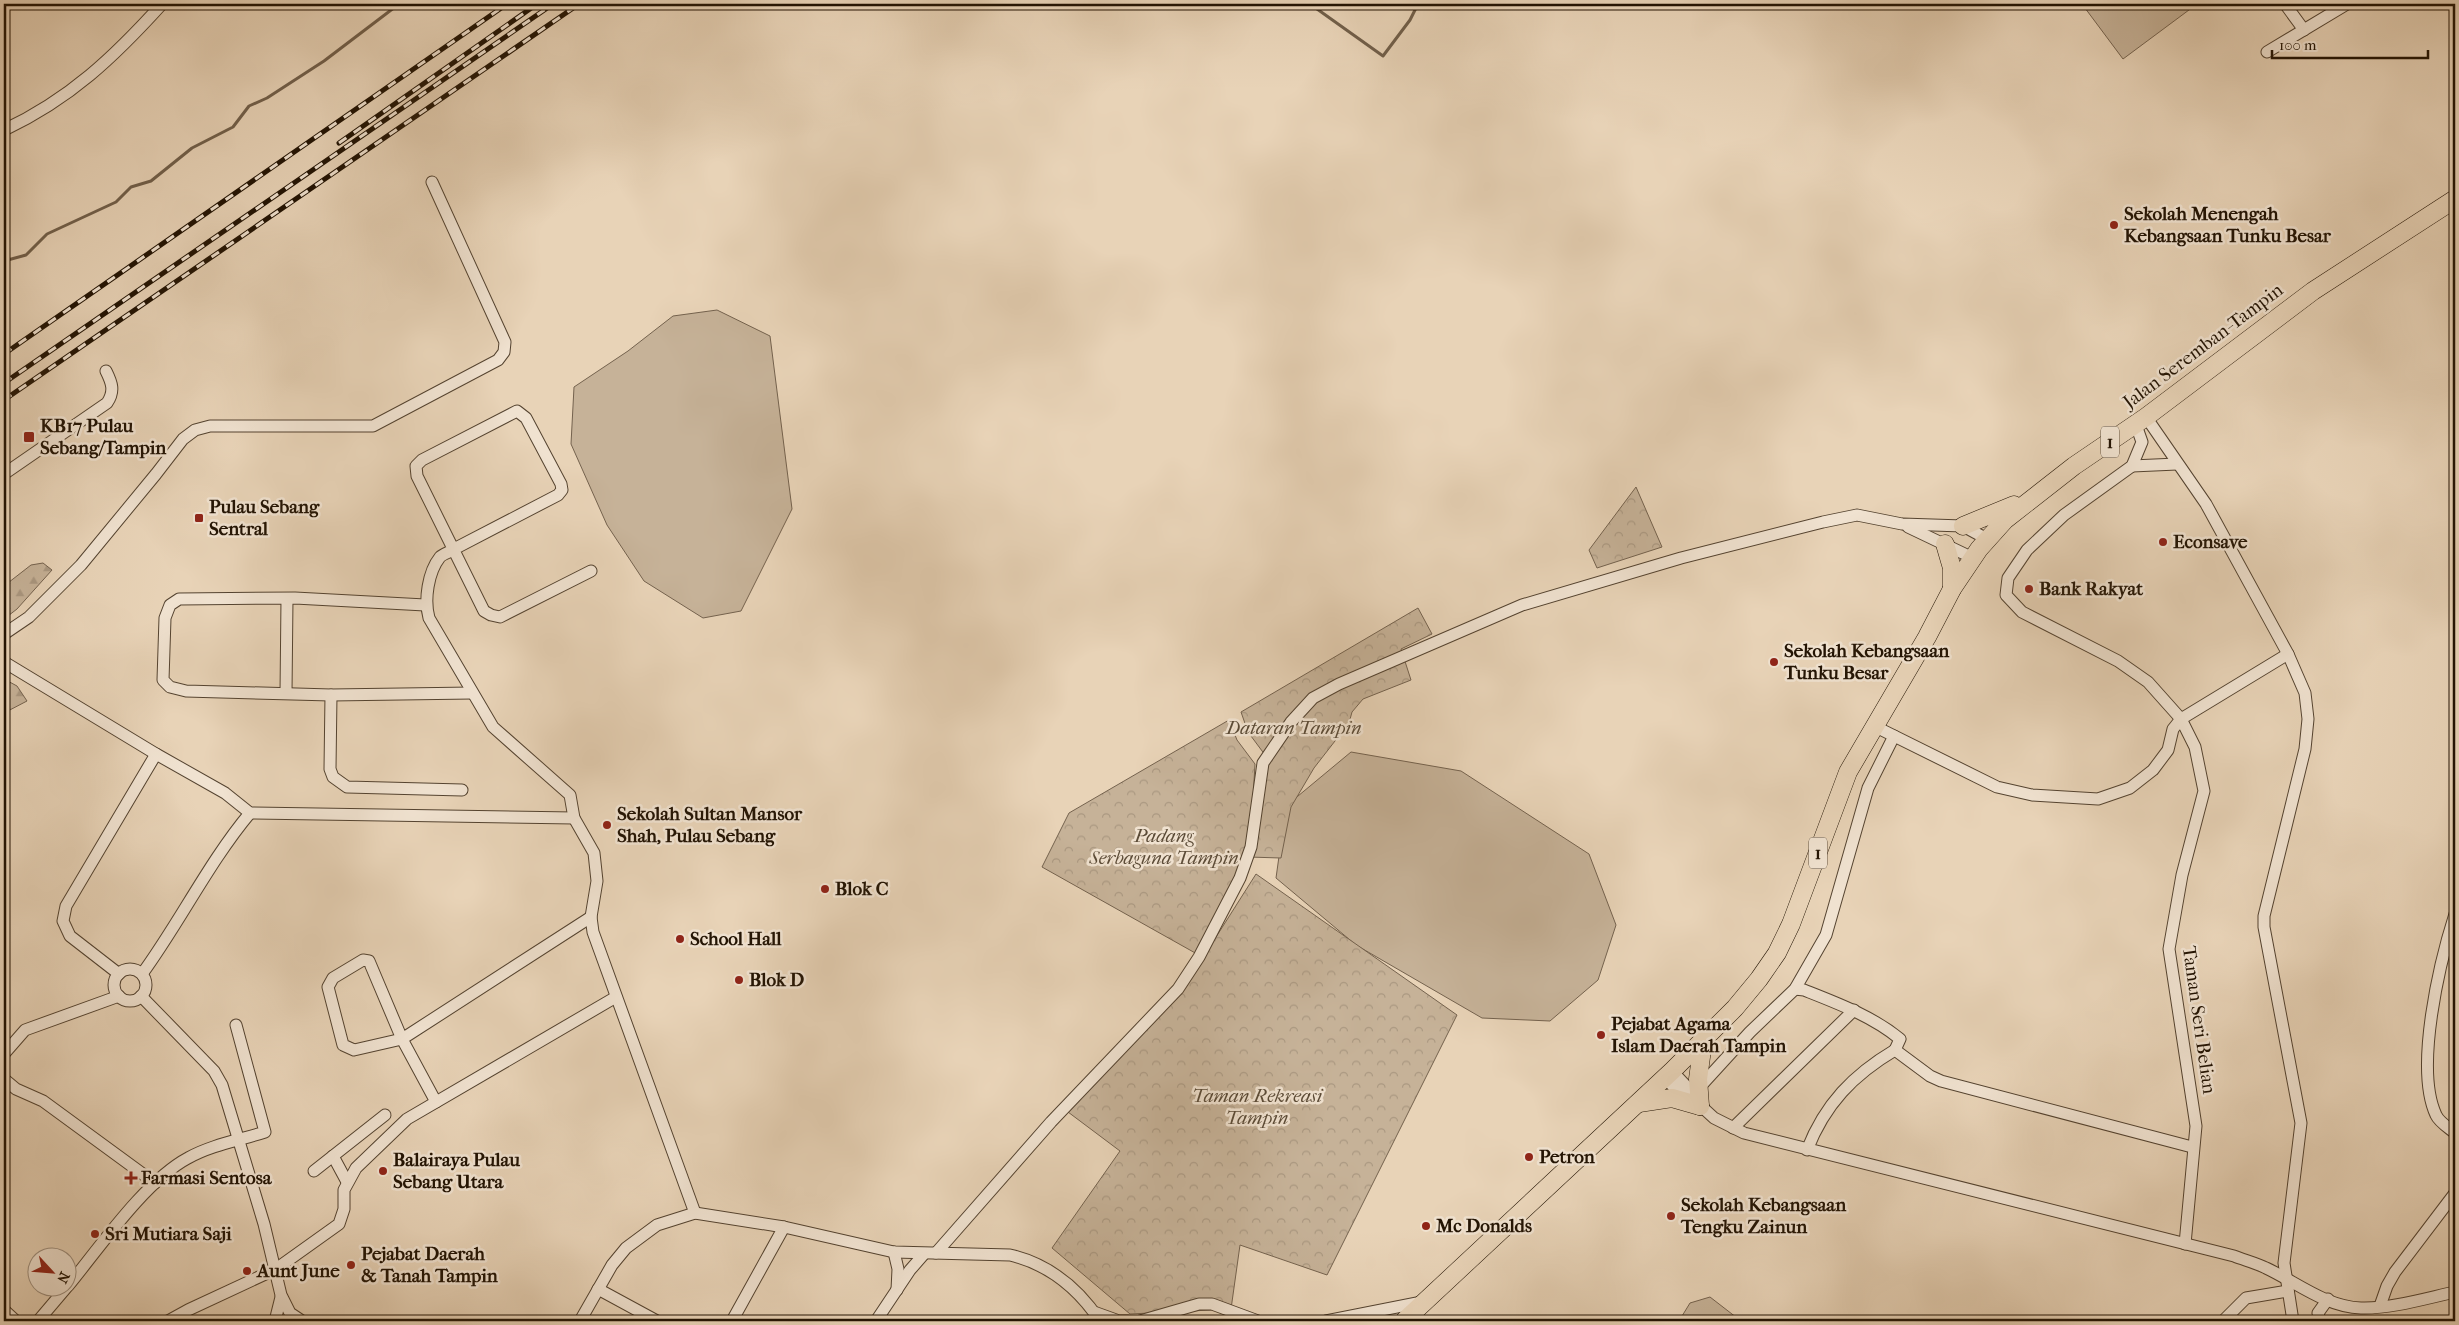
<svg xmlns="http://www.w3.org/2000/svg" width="2459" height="1325" font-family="'IM FELL French Canon',serif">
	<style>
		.grass { fill: #c6b298; stroke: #74624e }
		.forest { fill: url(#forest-firs); stroke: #74624e }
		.park { fill: url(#park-crowns); stroke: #74624e }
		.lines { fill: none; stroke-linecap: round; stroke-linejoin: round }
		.stream { stroke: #715f4a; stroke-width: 3 }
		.minor-casing { stroke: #544330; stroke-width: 13 }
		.highway-casing { stroke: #221303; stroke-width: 19 }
		.minor { stroke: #f0e2d0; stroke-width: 11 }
		.highway { stroke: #e8d3b7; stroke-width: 18 }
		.rail-casing { stroke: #221303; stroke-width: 5 }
		.rail { stroke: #f0e2d0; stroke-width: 3; stroke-dasharray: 9; stroke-linecap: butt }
		.poi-dot { fill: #8f2418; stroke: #f0e2d0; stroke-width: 2 }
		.labels { text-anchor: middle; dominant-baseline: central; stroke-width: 5; stroke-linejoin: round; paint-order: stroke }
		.shield { fill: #f0e2d0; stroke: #605140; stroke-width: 1 }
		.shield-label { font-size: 18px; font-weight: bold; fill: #221303 }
		.poi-label { font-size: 19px; font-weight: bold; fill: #221303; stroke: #f0e2d0; text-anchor: start }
		.street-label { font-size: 19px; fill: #221303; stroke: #f0e2d0 }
		.park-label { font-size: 19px; font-style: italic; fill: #5b4b37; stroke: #f0e2d0 }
	</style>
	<defs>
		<pattern id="forest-firs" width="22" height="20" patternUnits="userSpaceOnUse" patternTransform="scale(1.25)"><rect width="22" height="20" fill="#c6b298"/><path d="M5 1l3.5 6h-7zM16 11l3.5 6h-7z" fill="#aa9881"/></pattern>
		<pattern id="park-crowns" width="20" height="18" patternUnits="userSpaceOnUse" patternTransform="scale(1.25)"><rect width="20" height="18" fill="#c6b298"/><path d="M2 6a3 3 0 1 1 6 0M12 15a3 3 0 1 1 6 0" fill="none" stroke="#aa9881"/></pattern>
	</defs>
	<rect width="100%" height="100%" fill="#e8d3b7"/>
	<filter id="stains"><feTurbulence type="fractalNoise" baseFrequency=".004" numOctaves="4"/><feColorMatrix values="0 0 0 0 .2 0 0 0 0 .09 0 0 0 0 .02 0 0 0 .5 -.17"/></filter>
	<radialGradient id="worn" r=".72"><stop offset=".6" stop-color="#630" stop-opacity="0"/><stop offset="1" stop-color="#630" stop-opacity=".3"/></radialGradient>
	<g class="grass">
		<path d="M2082 4H2197L2123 59Z"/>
		<path d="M717 310 770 336 792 509 741 611 703 618 644 581 607 525 571 444 574 387 628 351 673 316Z"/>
		<path d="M1351 752 1461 771 1589 854 1616 925 1598 980 1550 1021 1482 1018 1356 945 1276 878 1286 806Z"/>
		<path d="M1710 1297 1741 1321H1679L1690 1303Z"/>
	</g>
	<g class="forest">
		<path d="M43 563 52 570 17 609 4 619V586L31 565Z"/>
		<path d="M4 679 17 686 27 701 4 713Z"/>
	</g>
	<g class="park">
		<path d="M1636 487 1662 547 1597 568 1589 550Z"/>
		<path d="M1418 608 1432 634 1401 649 1411 680 1363 699 1352 712 1349 723 1314 768 1291 807 1281 858 1248 857 1268 759 1248 732 1241 712Z"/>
		<path d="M1229 720 1237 740 1255 764 1252 817 1246 854 1197 954 1042 867 1069 813Z"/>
		<path d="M1256 874 1457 1015 1327 1275 1240 1245 1231 1309 1130 1314 1052 1248 1120 1151 1068 1112 1197 967Z"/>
	</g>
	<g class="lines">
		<g class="stream">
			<path d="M1310 4 1383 56 1410 20 1418 4"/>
			<path d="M4 261 26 255 47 234 116 202 131 187 151 181 192 148 233 127 249 106 267 98 324 61 399 4"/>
		</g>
		<defs>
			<g id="minor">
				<path d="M2285 4 2304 30"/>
				<path d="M2267 52 2347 4"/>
				<path d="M4 130C70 99 114 57 162 4"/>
				<path d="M2146 417 2206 504 2288 654 2305 693 2308 719 2305 749 2264 916V927L2301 1123 2284 1263 2293 1321"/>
				<path d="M2136 425 2142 442 2132 466 2064 515 2027 550 2008 578 2006 595 2022 612 2118 661 2148 682 2181 719 2195 747 2204 791 2182 875 2169 949 2196 1126 2185 1244"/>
				<path d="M2132 466 2177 464"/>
				<path d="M4 474 107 403C115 391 112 383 106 371"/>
				<path d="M1908 527 1973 558"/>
				<path d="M591 571 500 617 491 615 484 611 417 476 416 466 422 460 517 411 526 418 561 484 562 490 558 495 454 549C450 552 443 554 440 557 428 572 424 600 429 618L493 727 570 795 574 818 594 853 597 881 591 917 593 932 695 1213"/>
				<path d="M425 605 295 598 179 599 170 605 165 618 163 680 170 687 186 691 331 695 472 693"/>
				<path d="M4 634 29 617 81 565 156 474 183 439 195 430 210 426H373L498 360 504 352 505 342 432 182"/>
				<path d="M4 662 156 754 225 793 250 813 574 818"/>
				<path d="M286 693 287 599"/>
				<path d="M331 695 330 769 333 777 347 787 462 790"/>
				<path d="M1874 726 1997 787 2032 795 2098 799 2130 788 2153 770 2168 750 2173 729 2181 719 2288 654"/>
				<path d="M2455 914C2440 961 2414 1068 2436 1115 2439 1122 2449 1128 2455 1133"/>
				<circle cx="130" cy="985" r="16"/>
				<path d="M119 974 70 936 63 921 66 906 156 754"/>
				<path d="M142 974C180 922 209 862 250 813"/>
				<path d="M1795 989 1804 990C1837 1003 1872 1016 1900 1039L1895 1050"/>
				<path d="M141 996 214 1071 222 1085 264 1224 281 1295 290 1313 302 1321"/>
				<path d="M1895 1050 1930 1076 1941 1081 2192 1147"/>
				<path d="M4 1054 25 1030 119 996"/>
				<path d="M1672 1071 1688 1088 1689 1095"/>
				<path d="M1665 1078 1681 1094 1689 1095 1714 1118 1744 1133 2234 1256C2244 1260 2256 1263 2266 1268 2296 1282 2326 1307 2361 1308 2390 1309 2427 1298 2455 1292"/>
				<path d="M4 1079 16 1089 43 1101 155 1183"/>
				<path d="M1697 1090 1750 1032 1795 989 1826 935 1868 788 1894 736"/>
				<path d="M436 1102 402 1039 369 961 363 960 333 978 328 987 343 1045 354 1050 402 1039 591 917"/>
				<path d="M1733 1128 1854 1010"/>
				<path d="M1807 1150C1825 1104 1853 1075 1895 1050"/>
				<path d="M333 1156 347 1182"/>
				<path d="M314 1171 385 1115"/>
				<path d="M894 1252 898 1269 897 1290"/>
				<path d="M936 1253 1051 1122 1178 989 1199 957 1240 878 1251 847 1263 763 1291 722 1313 698 1339 684 1522 605 1681 558 1823 522 1857 515 1902 524 1963 526 1987 539"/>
				<path d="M68 1286C100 1247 145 1181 188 1158 211 1145 240 1140 265 1132L236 1025"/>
				<path d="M598 1289 657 1321"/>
				<path d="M2380 1306 2387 1286 2395 1272 2455 1193"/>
				<path d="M4 1310 16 1321"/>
				<path d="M1094 1312 1119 1321H1128"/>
				<path d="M38 1321 66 1288"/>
				<path d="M168 1321 188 1310 276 1269 339 1224 344 1209V1190L356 1168 407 1119 616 997"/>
				<path d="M275 1321 281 1297"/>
				<path d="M580 1321 612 1265 626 1248 657 1225 695 1213 784 1227 894 1252 1010 1255C1048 1264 1078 1288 1100 1321"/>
				<path d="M732 1321 784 1227"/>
				<path d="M876 1321 910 1270 924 1254"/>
				<path d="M1140 1321 1199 1304H1212L1258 1321"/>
				<path d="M1326 1321 1422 1302"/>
				<path d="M2223 1321 2246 1298 2288 1291"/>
				<path d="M2320 1321 2318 1313 2328 1299"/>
			</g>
			<g id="highway">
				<path d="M1963 526 2014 505"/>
				<path d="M1945 544 1952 568V589"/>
				<path d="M1639 1103 1672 1098 1700 1106"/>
				<path d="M1700 1106 1698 1079 1703 1042"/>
				<path d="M1404 1321 1672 1071 1735 1008 1759 979 1777 953 1791 924 1848 772 1927 637 1952 589 1979 549 2005 520 2074 466 2146 417 2313 291 2455 199"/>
			</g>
		</defs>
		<use href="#minor" class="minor-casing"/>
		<use href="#highway" class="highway-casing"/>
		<use href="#minor" class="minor"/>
		<use href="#highway" class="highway"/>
		<defs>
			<g id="rail">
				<path d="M339 143 537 4"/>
				<path d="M4 354 507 4"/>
				<path d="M4 383 553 4"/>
				<path d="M4 400 579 4"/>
			</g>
		</defs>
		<use href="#rail" class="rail-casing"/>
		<use href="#rail" class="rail"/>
	</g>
	<g class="poi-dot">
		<circle cx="2114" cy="225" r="5"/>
		<rect x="23" y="431" width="12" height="12" rx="2.5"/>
		<rect x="194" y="513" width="10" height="10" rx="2.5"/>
		<circle cx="2163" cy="542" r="5"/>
		<circle cx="2029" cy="589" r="5"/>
		<circle cx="1774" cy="662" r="5"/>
		<circle cx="607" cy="825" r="5"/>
		<circle cx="825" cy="889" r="5"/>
		<circle cx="680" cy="939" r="5"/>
		<circle cx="739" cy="980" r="5"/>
		<circle cx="1601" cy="1035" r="5"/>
		<circle cx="1529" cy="1157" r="5"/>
		<circle cx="383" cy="1171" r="5"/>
		<path d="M128.5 1170.5h5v5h5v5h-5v5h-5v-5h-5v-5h5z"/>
		<circle cx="1671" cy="1216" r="5"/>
		<circle cx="1426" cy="1226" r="5"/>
		<circle cx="95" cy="1234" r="5"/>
		<circle cx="351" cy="1265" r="5"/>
		<circle cx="247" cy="1271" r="5"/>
	</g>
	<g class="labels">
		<g class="shield">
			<rect x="2101" y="426.5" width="18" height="31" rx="4"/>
			<rect x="1809" y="837.5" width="18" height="31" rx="4"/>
		</g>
		<g class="shield-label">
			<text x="2110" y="442">1</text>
			<text x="1818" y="853">1</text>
		</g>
		<g class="poi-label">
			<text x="2124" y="214">Sekolah Menengah<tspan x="2124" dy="22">Kebangsaan Tunku Besar</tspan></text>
			<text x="40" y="426">KB17 Pulau<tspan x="40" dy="22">Sebang/Tampin</tspan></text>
			<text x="209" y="507">Pulau Sebang<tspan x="209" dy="22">Sentral</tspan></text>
			<text x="2173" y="542">Econsave</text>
			<text x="2039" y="589">Bank Rakyat</text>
			<text x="1784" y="651">Sekolah Kebangsaan<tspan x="1784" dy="22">Tunku Besar</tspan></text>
			<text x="617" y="814">Sekolah Sultan Mansor<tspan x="617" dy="22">Shah, Pulau Sebang</tspan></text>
			<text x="835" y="889">Blok C</text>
			<text x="690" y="939">School Hall</text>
			<text x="749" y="980">Blok D</text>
			<text x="1611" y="1024">Pejabat Agama<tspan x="1611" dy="22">Islam Daerah Tampin</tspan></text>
			<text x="1539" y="1157">Petron</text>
			<text x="393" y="1160">Balairaya Pulau<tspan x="393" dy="22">Sebang Utara</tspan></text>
			<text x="141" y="1178">Farmasi Sentosa</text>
			<text x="1681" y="1205">Sekolah Kebangsaan<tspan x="1681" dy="22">Tengku Zainun</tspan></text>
			<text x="1436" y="1226">Mc Donalds</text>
			<text x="105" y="1234">Sri Mutiara Saji</text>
			<text x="361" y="1254">Pejabat Daerah<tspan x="361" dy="22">&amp; Tanah Tampin</tspan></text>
			<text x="257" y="1271">Aunt June</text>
		</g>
		<g class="street-label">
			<text transform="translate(2203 346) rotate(-37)">Jalan Seremban-Tampin</text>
			<text transform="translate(2199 1020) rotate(82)">Taman Seri Belian</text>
		</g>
		<g class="park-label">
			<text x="1294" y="728">Dataran Tampin</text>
			<text x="1164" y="836">Padang<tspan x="1164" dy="22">Serbaguna Tampin</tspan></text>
			<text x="1257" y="1096">Taman Rekreasi<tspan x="1257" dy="22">Tampin</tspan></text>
		</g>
	</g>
	<rect width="2459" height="1325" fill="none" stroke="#e8d3b7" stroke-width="20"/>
	<rect x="5" y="5" width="2449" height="1315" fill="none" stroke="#221303" stroke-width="2.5"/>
	<rect x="10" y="10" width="2439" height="1305" fill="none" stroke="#221303"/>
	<g transform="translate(52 1272) rotate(116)"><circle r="24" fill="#f0e2d0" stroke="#9e8f7e"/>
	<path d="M0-4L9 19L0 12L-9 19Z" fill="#8f2418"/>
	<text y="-8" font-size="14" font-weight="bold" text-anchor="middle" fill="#221303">N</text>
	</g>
	<path d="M2272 50v8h156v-8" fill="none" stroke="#221303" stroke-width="2.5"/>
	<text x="2279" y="50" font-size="15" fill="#221303" stroke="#f0e2d0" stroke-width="4" paint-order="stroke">100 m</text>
	<rect width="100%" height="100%" filter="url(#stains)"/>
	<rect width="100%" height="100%" fill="url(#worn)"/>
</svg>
